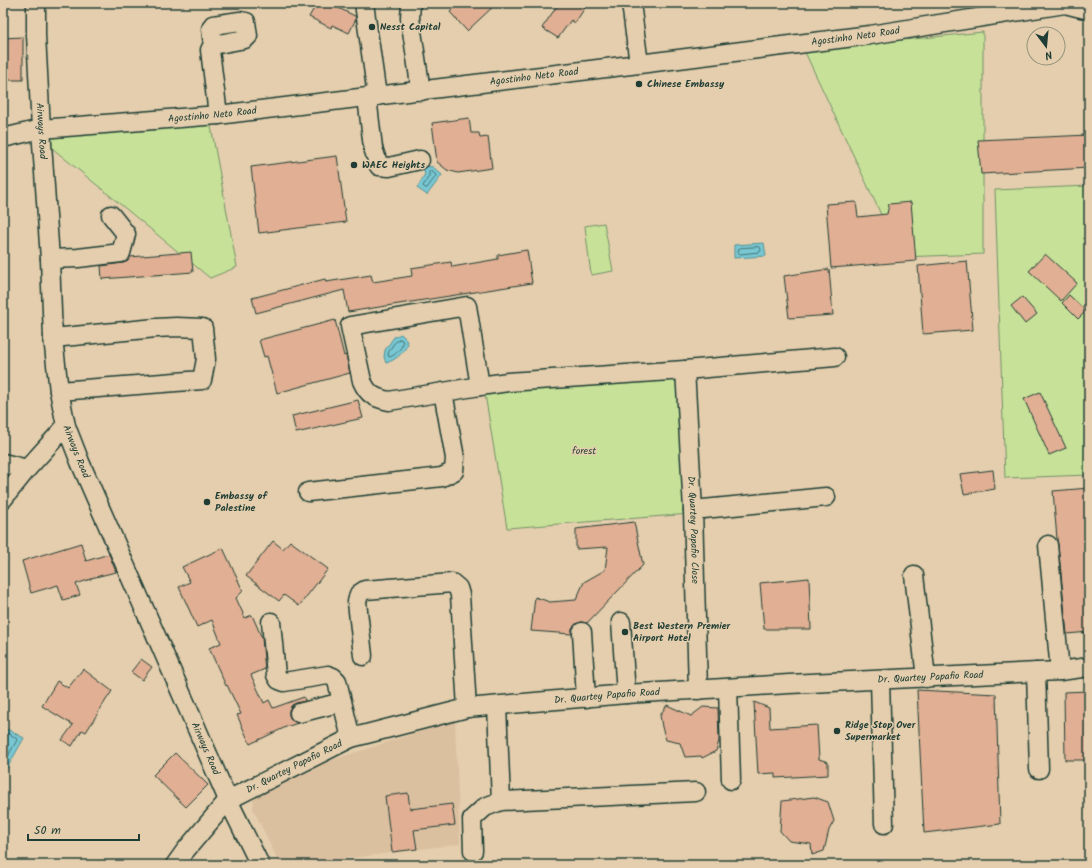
<svg xmlns="http://www.w3.org/2000/svg" width="1092" height="868" font-family="Kalam,sans-serif">
	<style>
		.built { fill: #dbc0a0 }
		.green { fill: #c7e298; stroke: #739066 }
		.water { fill: #78c7d3; stroke: #549093 }
		.lines { fill: none; stroke-linecap: round; stroke-linejoin: round }
		.shore { stroke: #437474; stroke-width: 1 }
		.building { fill: #e1af93; stroke: #1f3d34 }
		.minor-casing { stroke: #1f3d34; stroke-width: 21 }
		.minor { stroke: #e4cead; stroke-width: 18 }
		.poi-dot { fill: #1f3d34; stroke: #e4cead; stroke-width: 1.5 }
		.labels { text-anchor: middle; dominant-baseline: central; stroke-width: 3; stroke-linejoin: round; paint-order: stroke }
		.poi-label { font-size: 10px; font-weight: bold; fill: #1f3d34; stroke: #e4cead; text-anchor: start }
		.street-label { font-size: 10px; fill: #1f3d34; stroke: #e4cead }
		.park-label { font-size: 10px; fill: #274539; stroke: #e4cead }
	</style>
	<rect width="100%" height="100%" fill="#e4cead"/>
	<filter id="ink" filterUnits="userSpaceOnUse"><feTurbulence type="fractalNoise" baseFrequency=".025" numOctaves="2"/><feDisplacementMap in="SourceGraphic" scale="8" xChannelSelector="R" yChannelSelector="G"/><feConvolveMatrix kernelMatrix="1 2 1 2 8 2 1 2 1" color-interpolation-filters="sRGB"/></filter>
	<g filter="url(#ink)">
		<path class="built" d="M455 720 460 844 298 865H280L253 809 254 797 326 762Z"/>
		<g class="green">
			<path d="M983 32V254L901 257 804 50Z"/>
			<path d="M210 121 237 267 210 278 41 139Z"/>
			<path d="M1089 186V475L1005 478 995 190Z"/>
			<path d="M604 223 613 271 591 275 585 226Z"/>
			<path d="M683 373 690 514 507 528 484 388Z"/>
		</g>
		<g class="water">
			<path d="M425 166 433 167 442 175 427 195 417 188 425 174 423 169Z"/>
			<path d="M764 243 766 256 734 258V245Z"/>
			<path d="M401 334 405 338 408 344C403 353 396 360 386 363L384 357 385 350 394 337Z"/>
			<path d="M5 728 24 738 6 770 3 769V731Z"/>
		</g>
		<g class="lines">
			<g class="shore">
				<path d="M431 171 435 174 436 176 427 188H425L423 186 429 176V172Z"/>
				<path d="M760 247 761 250 760 252 740 254 738 252 739 249 740 248Z"/>
				<path d="M399 339 402 340 403 343C401 349 395 356 389 357L388 355C389 350 394 342 399 339Z"/>
				<path d="M3 732H6L16 738 17 740 3 765"/>
			</g>
		</g>
		<g class="building">
			<path d="M317 3H328L355 16 356 19 349 33 332 25 331 28 309 17Z"/>
			<path d="M459 3H497L467 31 450 12Z"/>
			<path d="M559 3H588L575 23 571 20 558 38 542 28Z"/>
			<path d="M23 37V80H3V38Z"/>
			<path d="M469 118 471 133H479L480 138 488 137 492 168 458 173 447 170 437 162 432 123Z"/>
			<path d="M1089 135V168L981 174 978 140Z"/>
			<path d="M337 156 346 222 259 233 251 167Z"/>
			<path d="M856 202 858 217 887 214 889 204 911 202 916 261 831 268 826 204Z"/>
			<path d="M527 250 532 283 348 312 344 290 256 313 252 298 325 279 326 282 371 275 373 282 412 276 411 268 451 262 452 267 498 259V255Z"/>
			<path d="M191 252 193 272 102 279 101 266 123 263 128 261 130 257Z"/>
			<path d="M1045 254 1077 283 1061 301 1029 271Z"/>
			<path d="M967 261 973 330 923 334 918 266Z"/>
			<path d="M829 269 833 315 789 318 784 276Z"/>
			<path d="M1069 295 1086 311 1078 319 1062 303Z"/>
			<path d="M1022 297 1037 314 1025 324 1011 306Z"/>
			<path d="M335 320 344 356 346 355 350 373 277 393 267 356 264 357 259 340Z"/>
			<path d="M1040 392 1066 448 1049 455 1024 399Z"/>
			<path d="M358 400 363 418 296 433 292 416Z"/>
			<path d="M993 470 995 489 964 494 960 474Z"/>
			<path d="M1089 488V632L1067 634 1058 544 1057 539 1053 491Z"/>
			<path d="M634 522 643 565 587 623 581 622 576 624 572 628V634L531 631 535 597 550 602 576 600 584 582 605 570 608 547 576 549V529Z"/>
			<path d="M273 541 283 549 290 541 328 569 299 606 284 595 279 601 246 576Z"/>
			<path d="M81 543 86 561 109 554 116 572 91 578V579L76 584 80 595 63 600 58 585 31 593 22 561Z"/>
			<path d="M223 548 243 591 236 598 245 618 252 615 262 638 265 669 251 675 264 703 269 700 273 708 304 697 305 701 296 703 292 705 289 710V715L291 720 298 723 286 727 250 744 237 715 241 714 227 685 226 686 209 648 221 643 212 620 197 627 179 587 190 582 182 567Z"/>
			<path d="M809 578 811 629H764L760 583Z"/>
			<path d="M141 659 152 667 142 680 131 672Z"/>
			<path d="M83 669 112 691 106 700 86 732 82 730 72 746 62 740 73 725 42 706 57 681 68 688Z"/>
			<path d="M917 690 996 694 1000 824 924 833Z"/>
			<path d="M1089 691V760H1065L1064 692Z"/>
			<path d="M754 702 769 708 770 728 817 725 819 759 828 762V775L775 778V773L758 774Z"/>
			<path d="M667 705 691 716 703 707 718 708 719 741 716 751 702 758 701 756 685 757 680 743 666 740 662 727 660 715Z"/>
			<path d="M175 753 208 785 186 807 153 775Z"/>
			<path d="M408 793 410 809 452 804 455 825 414 830 417 849 392 852 385 796Z"/>
			<path d="M814 797 828 802 834 821 829 830 824 851 812 855 811 844 789 841 780 831 782 801Z"/>
		</g>
		<g class="lines">
			<defs>
				<g id="minor">
					<path id="s1" d="M36 3V35L41 129 50 259 53 338 59 391 66 426 80 462 228 800 260 865"/>
					<path d="M364 3 377 96"/>
					<path d="M411 3 410 18 421 91"/>
					<path d="M631 3 639 64"/>
					<path d="M213 45 211 29 213 25 240 21 246 22 248 36 245 39 213 45 210 50 218 115"/>
					<path d="M367 97 373 148 379 166 389 167 420 160"/>
					<path id="s2" d="M3 138 41 129 218 115 639 64 870 35 1065 4 1089 10"/>
					<path d="M50 259 78 258 121 253 126 234 111 215"/>
					<path d="M467 306 480 386 389 401C375 398 368 395 362 381L350 326Z"/>
					<path d="M53 338 156 328 176 327 203 328 206 359 202 380 59 391"/>
					<path id="s3" d="M685 370 693 510 698 690"/>
					<path d="M480 386 508 382 685 370 835 357"/>
					<path d="M3 463 27 469"/>
					<path d="M308 492 442 477 454 471 455 458 443 392"/>
					<path d="M3 499 27 469 66 426"/>
					<path d="M693 510 826 497"/>
					<path d="M1048 545 1060 671"/>
					<path d="M914 575 926 678"/>
					<path d="M271 622 276 675 279 680 284 682 328 675 333 677 337 681 351 738"/>
					<path d="M621 622 626 694"/>
					<path d="M582 632 586 698"/>
					<path d="M363 656 357 602 359 594 365 590 452 583 458 588 460 595 467 708"/>
					<path d="M1036 672 1039 769"/>
					<path d="M880 680 884 824"/>
					<path d="M728 688 731 780"/>
					<path d="M497 706 501 801"/>
					<path d="M299 713 342 702"/>
					<path d="M473 851 472 819 485 807 501 801 696 792"/>
					<path id="s4" d="M175 865 185 851 228 800 351 738 467 708 626 694 789 684 1060 671 1089 667"/>
				</g>
			</defs>
			<use href="#minor" class="minor-casing"/>
			<use href="#minor" class="minor"/>
		</g>
	</g>
	<g class="poi-dot">
		<circle cx="372" cy="27" r="4"/>
		<circle cx="639" cy="84" r="4"/>
		<circle cx="354" cy="165" r="4"/>
		<circle cx="207" cy="502" r="4"/>
		<circle cx="625" cy="632" r="4"/>
		<circle cx="837" cy="731" r="4"/>
	</g>
	<g class="labels">
		<g class="poi-label">
			<text x="380" y="27">Nesst Capital</text>
			<text x="647" y="84">Chinese Embassy</text>
			<text x="362" y="165">WAEC Heights</text>
			<text x="215" y="496">Embassy of<tspan x="215" dy="12">Palestine</tspan></text>
			<text x="633" y="626">Best Western Premier<tspan x="633" dy="12">Airport Hotel</tspan></text>
			<text x="845" y="725">Ridge Stop Over<tspan x="845" dy="12">Supermarket</tspan></text>
		</g>
		<g class="street-label">
			<text stroke="none"><textPath href="#s2" startOffset="859">Agostinho Neto Road</textPath></text>
			<text stroke="none"><textPath href="#s2" startOffset="535">Agostinho Neto Road</textPath></text>
			<text stroke="none"><textPath href="#s2" startOffset="211">Agostinho Neto Road</textPath></text>
			<text stroke="none"><textPath href="#s1" startOffset="128">Airways Road</textPath></text>
			<text stroke="none"><textPath href="#s1" startOffset="452">Airways Road</textPath></text>
			<text stroke="none"><textPath href="#s3" startOffset="160">Dr. Quartey Papafio Close</textPath></text>
			<text stroke="none"><textPath href="#s4" startOffset="806">Dr. Quartey Papafio Road</textPath></text>
			<text stroke="none"><textPath href="#s4" startOffset="482">Dr. Quartey Papafio Road</textPath></text>
			<text stroke="none"><textPath href="#s1" startOffset="776">Airways Road</textPath></text>
			<text stroke="none"><textPath href="#s4" startOffset="158">Dr. Quartey Papafio Road</textPath></text>
		</g>
		<g class="park-label">
			<text x="584" y="451">forest</text>
		</g>
	</g>
	<rect width="1092" height="868" fill="none" stroke="#e4cead" stroke-width="16"/>
	<rect x="8" y="8" width="1076" height="852" fill="none" stroke="#1f3d34" stroke-width="1.5" filter="url(#ink)"/>
	<g transform="translate(1046 46) rotate(164)"><circle r="19" fill="#e4cead" stroke="#95947d"/>
	<path d="M0-3L7 15L0 10L-7 15Z" fill="#1f3d34"/>
	<text y="-6" font-size="11" font-weight="bold" text-anchor="middle" fill="#1f3d34">N</text>
	</g>
	<path d="M28 834v6h111v-6" fill="none" stroke="#1f3d34" stroke-width="2"/>
	<text x="34" y="834" font-size="12" fill="#1f3d34" stroke="#e4cead" stroke-width="3" paint-order="stroke">50 m</text>
</svg>
